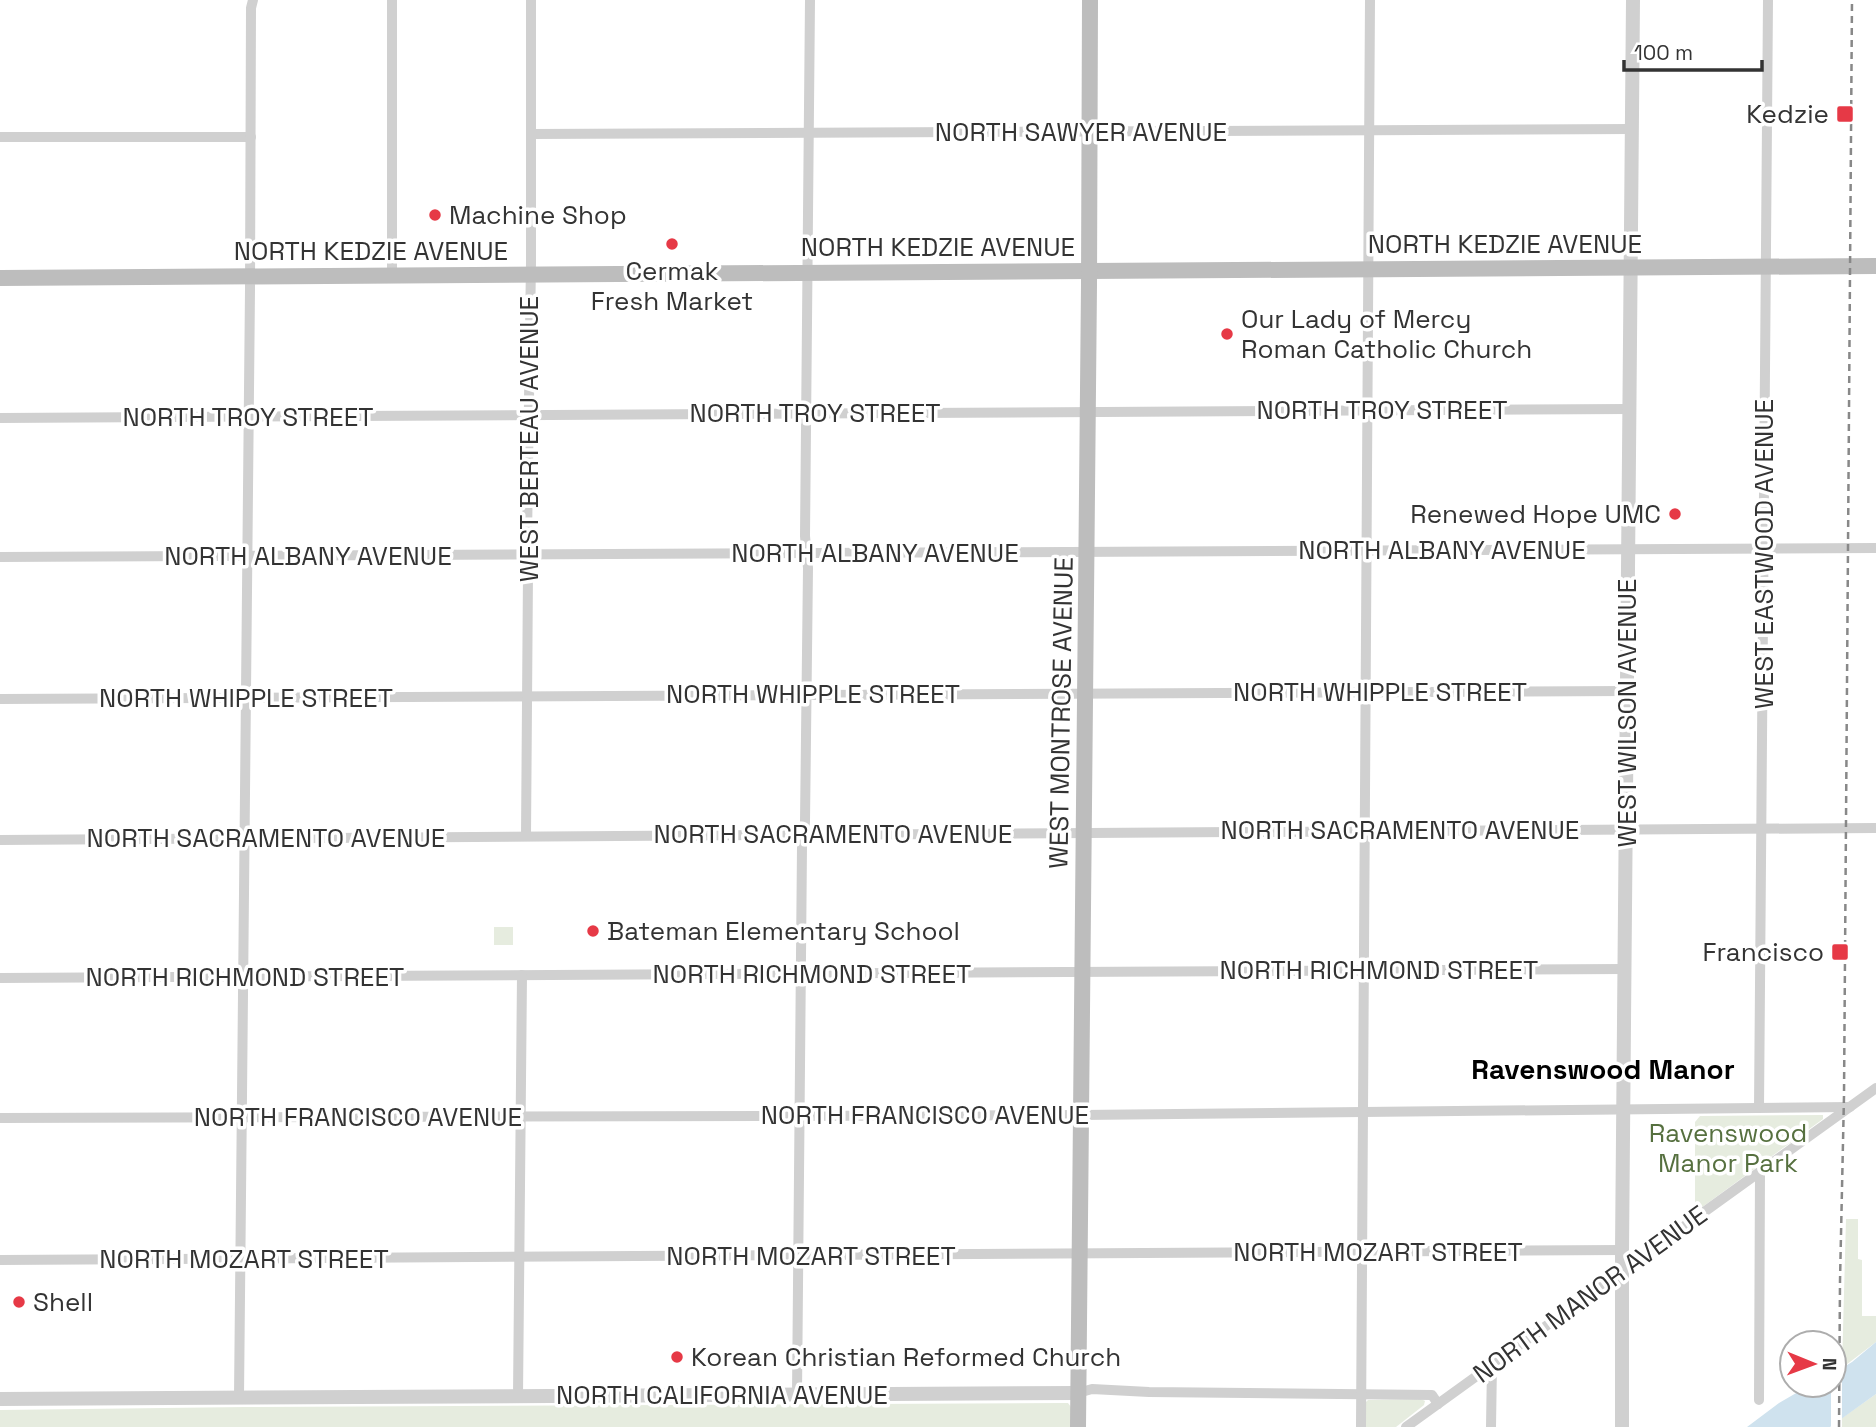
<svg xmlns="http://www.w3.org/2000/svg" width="1876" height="1427" font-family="'Space Grotesk',sans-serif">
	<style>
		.green { fill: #e6ecdf }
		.water { fill: #cfe2ee }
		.pier { fill: #fff }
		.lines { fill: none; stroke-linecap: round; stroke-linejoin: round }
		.minor { stroke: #d0d0d0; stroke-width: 10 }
		.tertiary { stroke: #d0d0d0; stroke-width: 14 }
		.secondary { stroke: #bdbdbd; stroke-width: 16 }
		.rail { stroke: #888; stroke-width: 2.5; stroke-dasharray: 7 5; stroke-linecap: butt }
		.poi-dot { fill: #e63946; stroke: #fff; stroke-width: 2.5 }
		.labels { text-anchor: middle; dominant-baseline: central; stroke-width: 7; stroke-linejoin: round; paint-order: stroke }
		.poi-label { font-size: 26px; fill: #333; stroke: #fff; text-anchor: start }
		.street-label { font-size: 26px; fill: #333; stroke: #fff }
		.park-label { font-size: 26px; fill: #56703f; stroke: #fff }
		.neighbourhood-label { font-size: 28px; font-weight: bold; fill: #000; stroke: #fff }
	</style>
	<rect width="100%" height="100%" fill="#fff"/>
	<g class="green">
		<rect x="494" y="927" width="19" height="18"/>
		<path d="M1823 1115V1119L1701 1208 1695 1205V1122L1700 1116Z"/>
		<path d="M1846 1219H1858V1259L1862 1260V1316H1876V1342L1842 1368Z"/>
		<path d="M1876 1394V1427H1842V1418Z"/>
		<path d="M1421 1399 1425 1401 1424 1405 1396 1427H1366L1365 1403 1368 1400Z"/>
		<path d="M1063 1403H1068L1071 1407V1427H0V1410L245 1407Z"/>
	</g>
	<path class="water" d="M1876 1342V1394L1830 1427H1747L1779 1403 1810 1385H1834V1373L1852 1362Z"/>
	<path class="pier" d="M1842 1364V1422L1836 1427H1831V1385H1834V1369Z"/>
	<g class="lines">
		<g class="minor">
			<path d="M531 134 1632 129"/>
			<path d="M0 137H251"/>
			<path d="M392 275V0"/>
			<path d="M0 418 1629 409"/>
			<path d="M0 557 1876 548"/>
			<path d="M0 699 1627 691"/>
			<path d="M526 836 528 572 527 539 531 262V0"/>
			<path d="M0 840 1876 828"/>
			<path d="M0 978 1624 969"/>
			<path d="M1759 1108 1768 0"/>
			<path d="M0 1118 1081 1115 1850 1107"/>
			<path d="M0 1260 1622 1250"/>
			<path d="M1078 1393 1092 1389 1149 1392 1432 1395 1438 1404"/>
			<path d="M797 1395 802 846 805 822 808 568 805 536 810 0"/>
			<path d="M518 1396 522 975"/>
			<path d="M239 1397 250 289 251 8 253 0"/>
			<path d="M1759 1400 1760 1172"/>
			<path d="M1361 1427 1370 0"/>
			<path d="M1406 1427 1876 1088"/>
			<path d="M1491 1427 1492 1364"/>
		</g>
		<g class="tertiary">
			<path d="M0 1399 1078 1393"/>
			<path d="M1622 1427V1250L1633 0"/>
		</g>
		<g class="secondary">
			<path d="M0 278 1876 266"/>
			<path d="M1078 1427 1089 285 1090 0"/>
		</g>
		<path class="rail" d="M1839 1427 1840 1281 1844 1096 1852 0"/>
	</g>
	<g class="poi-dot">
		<rect x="1836" y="105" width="18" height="18" rx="3.5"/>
		<circle cx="435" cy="215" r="7"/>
		<circle cx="672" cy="244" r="7"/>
		<circle cx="1227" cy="334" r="7"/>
		<circle cx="1675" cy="514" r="7"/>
		<circle cx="593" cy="931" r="7"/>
		<rect x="1831" y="943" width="18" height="18" rx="3.5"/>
		<circle cx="19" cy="1302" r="7"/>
		<circle cx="677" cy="1357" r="7"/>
	</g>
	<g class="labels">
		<g class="poi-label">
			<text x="1829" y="114" text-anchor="end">Kedzie</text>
			<text x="449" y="215">Machine Shop</text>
			<text x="672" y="271" text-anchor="middle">Cermak<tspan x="672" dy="30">Fresh Market</tspan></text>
			<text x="1241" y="319">Our Lady of Mercy<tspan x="1241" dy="30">Roman Catholic Church</tspan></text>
			<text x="1661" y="514" text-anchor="end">Renewed Hope UMC</text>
			<text x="607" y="931">Bateman Elementary School</text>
			<text x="1824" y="952" text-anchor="end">Francisco</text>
			<text x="33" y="1302">Shell</text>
			<text x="691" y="1357">Korean Christian Reformed Church</text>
		</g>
		<g class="street-label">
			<text x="1081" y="132">NORTH SAWYER AVENUE</text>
			<text x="1505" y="244">NORTH KEDZIE AVENUE</text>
			<text x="938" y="247">NORTH KEDZIE AVENUE</text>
			<text x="371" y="251">NORTH KEDZIE AVENUE</text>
			<text x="1382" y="410">NORTH TROY STREET</text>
			<text x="815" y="413">NORTH TROY STREET</text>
			<text x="248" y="417">NORTH TROY STREET</text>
			<text transform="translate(529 439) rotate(-90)">WEST BERTEAU AVENUE</text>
			<text x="1442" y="550">NORTH ALBANY AVENUE</text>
			<text x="875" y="553">NORTH ALBANY AVENUE</text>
			<text transform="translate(1764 554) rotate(-90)">WEST EASTWOOD AVENUE</text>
			<text x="308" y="556">NORTH ALBANY AVENUE</text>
			<text x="1380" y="692">NORTH WHIPPLE STREET</text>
			<text x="813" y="694">NORTH WHIPPLE STREET</text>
			<text x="246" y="698">NORTH WHIPPLE STREET</text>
			<text transform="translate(1061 713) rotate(-89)">WEST MONTROSE AVENUE</text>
			<text transform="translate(1627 713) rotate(-90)">WEST WILSON AVENUE</text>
			<text x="1400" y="830">NORTH SACRAMENTO AVENUE</text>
			<text x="833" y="834">NORTH SACRAMENTO AVENUE</text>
			<text x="266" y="838">NORTH SACRAMENTO AVENUE</text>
			<text x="1379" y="970">NORTH RICHMOND STREET</text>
			<text x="812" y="974">NORTH RICHMOND STREET</text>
			<text x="245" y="977">NORTH RICHMOND STREET</text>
			<text x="925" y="1115">NORTH FRANCISCO AVENUE</text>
			<text x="358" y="1117">NORTH FRANCISCO AVENUE</text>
			<text x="1378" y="1252">NORTH MOZART STREET</text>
			<text x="811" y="1256">NORTH MOZART STREET</text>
			<text x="244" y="1259">NORTH MOZART STREET</text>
			<text transform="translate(1590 1294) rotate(-36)">NORTH MANOR AVENUE</text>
			<text x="722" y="1395">NORTH CALIFORNIA AVENUE</text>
		</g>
		<g class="park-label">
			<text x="1728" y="1133">Ravenswood<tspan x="1728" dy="30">Manor Park</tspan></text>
		</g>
		<g class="neighbourhood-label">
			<text x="1603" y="1069">Ravenswood Manor</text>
		</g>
	</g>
	<g transform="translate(1813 1364) rotate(91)"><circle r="33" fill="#ffffff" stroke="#adadad" stroke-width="2"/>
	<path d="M0-5L12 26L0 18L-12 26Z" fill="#e63946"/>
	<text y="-10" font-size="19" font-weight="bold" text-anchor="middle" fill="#333333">N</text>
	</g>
	<path d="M1624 60v10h138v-10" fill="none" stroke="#333333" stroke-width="3.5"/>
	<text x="1634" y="60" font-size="21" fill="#333333" stroke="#ffffff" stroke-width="5" paint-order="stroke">100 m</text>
</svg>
